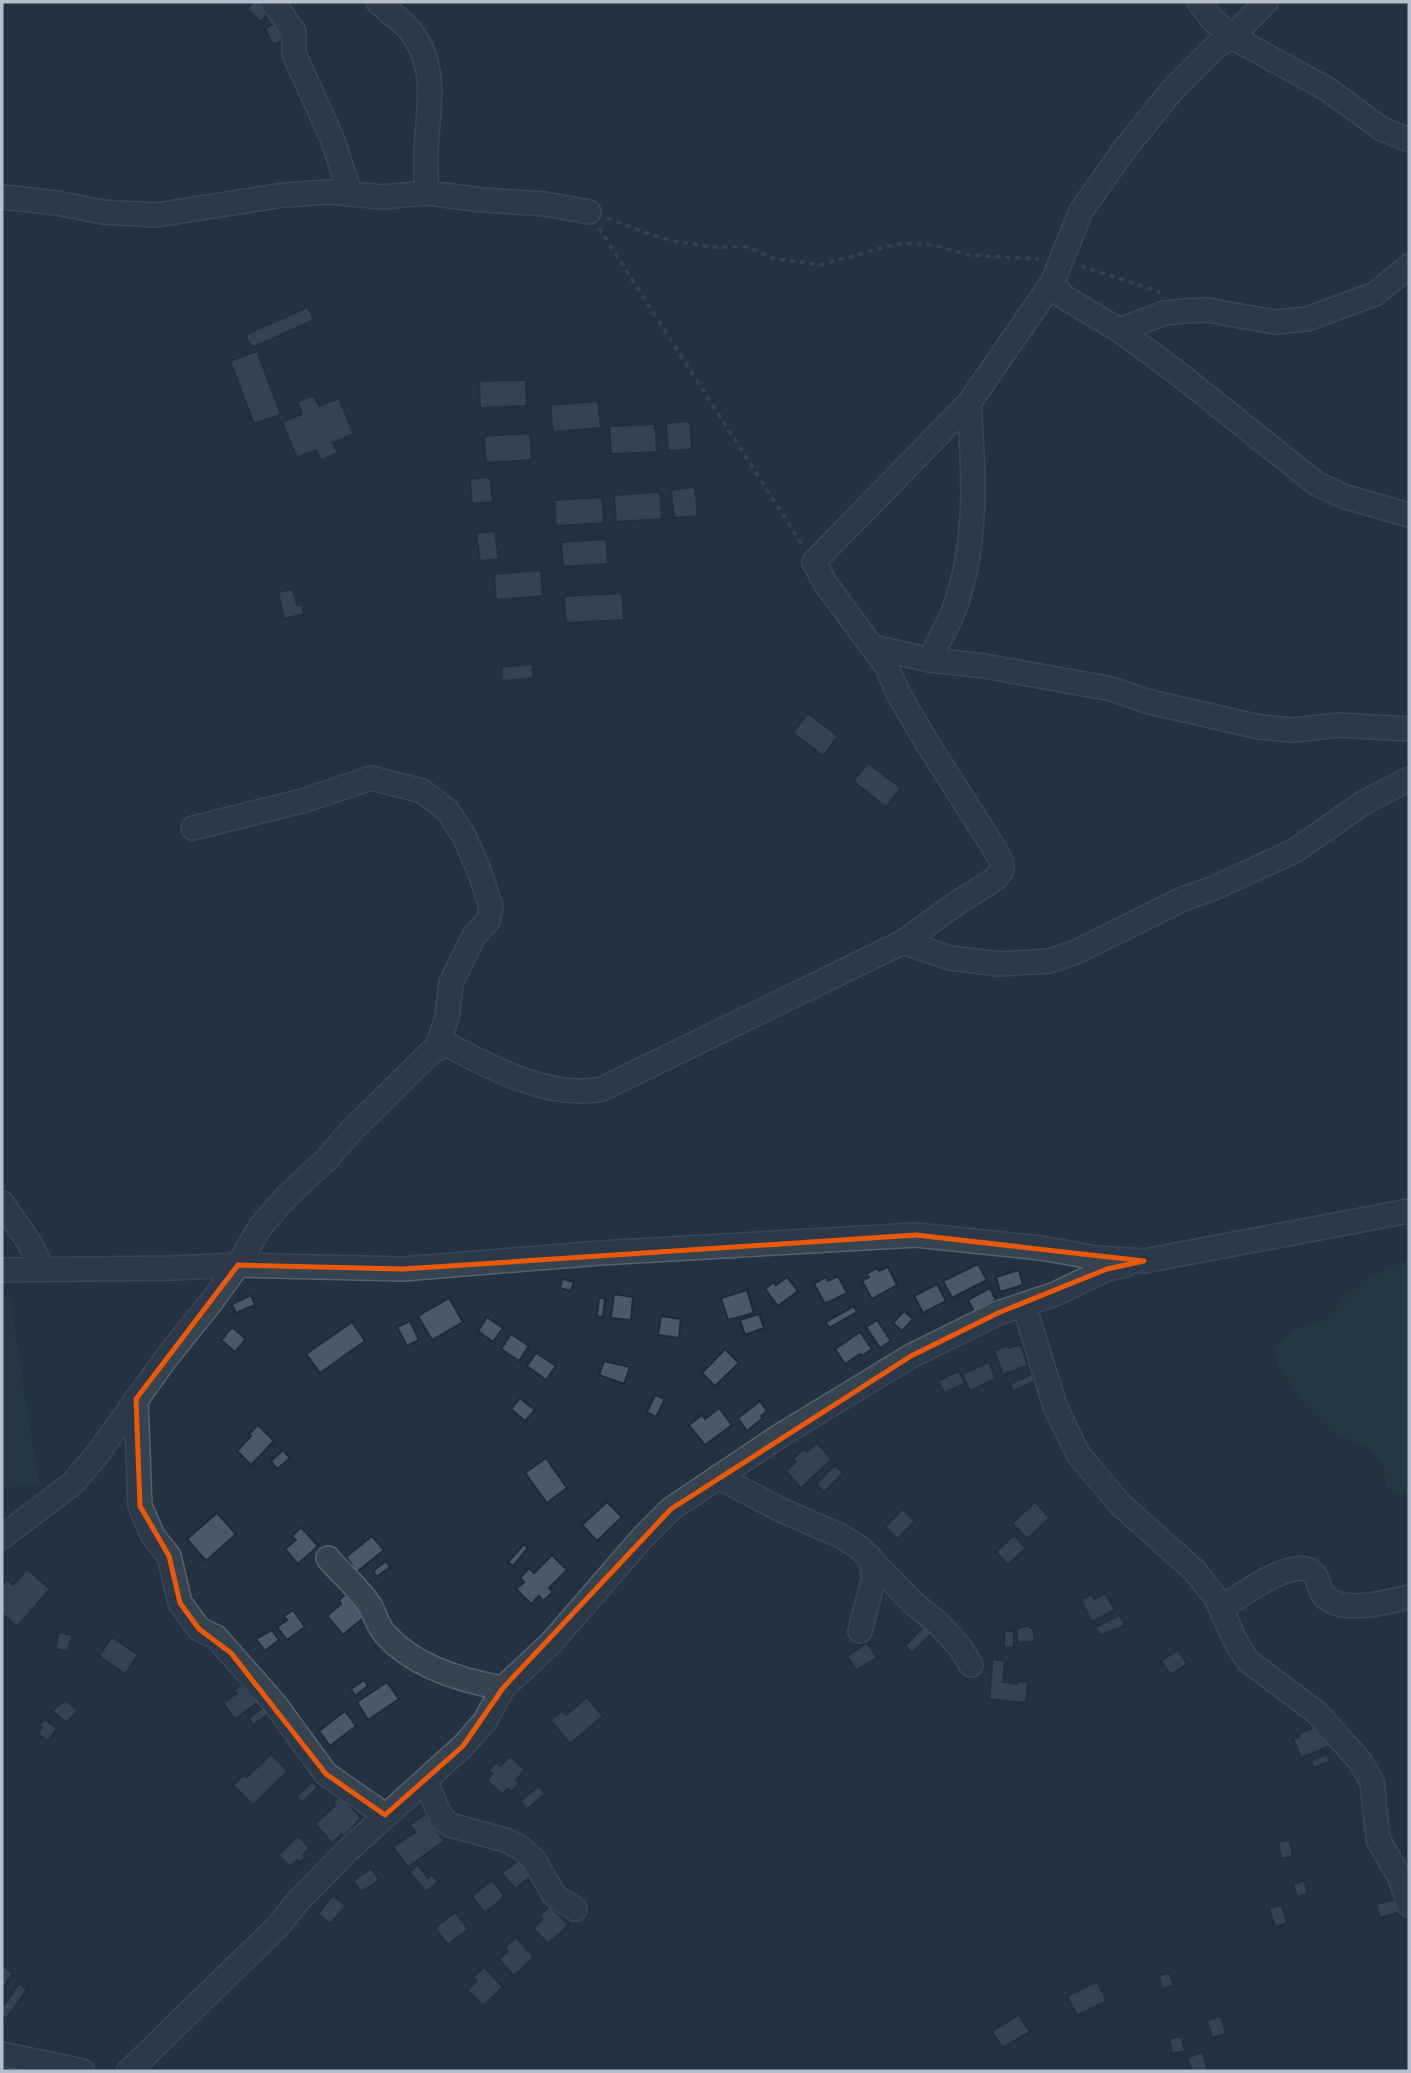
<svg xmlns="http://www.w3.org/2000/svg" width="1411" height="2073" font-family="'Work Sans',sans-serif">
	<style>
		.green { fill: #263f41 }
		.building { fill: #4a586a; stroke: #1f2a37; stroke-width: 2 }
		.lines { fill: none; stroke-linecap: round; stroke-linejoin: round }
		.minor-casing { stroke: #56616e; stroke-width: 26 }
		.path { stroke: #445c5e; stroke-width: 3.5; stroke-dasharray: 5 5; stroke-linecap: butt }
		.minor { stroke: #384350; stroke-width: 23 }
		.marked { fill: none; stroke: #e8590c; stroke-width: 5; stroke-linejoin: round }
	</style>
	<rect width="100%" height="100%" fill="#243141"/>
	<g class="green">
		<path d="M1409 1259V1493L1396 1495 1386 1488 1382 1462 1370 1449 1335 1435 1302 1401 1278 1366 1276 1345 1295 1328 1311 1326 1330 1315 1347 1295 1370 1276Z"/>
		<path d="M10 1298 39 1484 2 1489V1299Z"/>
	</g>
	<g class="building">
		<path d="M253 2H262L271 10 261 22 247 9Z"/>
		<path d="M275 23 283 40 273 45 265 28Z"/>
		<path d="M308 307 314 320 252 348 245 335Z"/>
		<path d="M257 351 281 414 254 424 230 361Z"/>
		<path d="M526 380 527 406 480 408 479 381Z"/>
		<path d="M314 395 319 406 339 398 354 434 333 443 338 453 321 460 316 450 297 458 282 422 302 414 297 402Z"/>
		<path d="M598 401 601 428 553 432 550 405Z"/>
		<path d="M690 421 692 449 668 451 666 423Z"/>
		<path d="M655 424 657 452 611 454 609 426Z"/>
		<path d="M530 433 532 460 486 463 484 436Z"/>
		<path d="M490 477 493 502 472 504 470 479Z"/>
		<path d="M695 487 698 516 674 518 671 490Z"/>
		<path d="M660 492 662 519 616 522 614 495Z"/>
		<path d="M602 497 604 523 556 526 554 500Z"/>
		<path d="M495 531 499 559 480 561 476 533Z"/>
		<path d="M606 539 608 564 563 567 561 542Z"/>
		<path d="M541 570 543 596 496 600 494 574Z"/>
		<path d="M293 589 297 605H302L304 614 284 619 278 592Z"/>
		<path d="M622 593 624 620 566 623 564 596Z"/>
		<path d="M532 664 534 678 502 681 501 667Z"/>
		<path d="M808 713 838 736 823 756 793 733Z"/>
		<path d="M868 763 901 788 886 807 853 781Z"/>
		<path d="M978 1264 987 1280 952 1298 943 1281Z"/>
		<path d="M888 1267 897 1285 872 1299 862 1281 869 1277 866 1274 877 1268 879 1271Z"/>
		<path d="M1019 1270 1023 1285 1000 1292 996 1277Z"/>
		<path d="M838 1276 847 1293 825 1304 814 1284 826 1277 828 1281Z"/>
		<path d="M787 1277 798 1291 778 1306 765 1289 774 1282 776 1285Z"/>
		<path d="M562 1279 574 1282 571 1291 560 1288Z"/>
		<path d="M937 1284 946 1301 923 1313 914 1296Z"/>
		<path d="M990 1288 996 1300 974 1312 968 1300Z"/>
		<path d="M747 1290 754 1313 728 1320 721 1298Z"/>
		<path d="M614 1294 633 1297 631 1320 611 1318Z"/>
		<path d="M251 1295 255 1305 236 1313 232 1304Z"/>
		<path d="M449 1298 463 1322 432 1340 418 1316Z"/>
		<path d="M599 1298H605L603 1317 597 1316Z"/>
		<path d="M854 1306 857 1312 829 1328 826 1322Z"/>
		<path d="M904 1311 913 1319 902 1331 893 1323Z"/>
		<path d="M759 1314 764 1328 745 1335 740 1320Z"/>
		<path d="M661 1316 681 1319 679 1338 658 1335Z"/>
		<path d="M487 1317 503 1328 493 1342 478 1331Z"/>
		<path d="M877 1320 891 1341 880 1348 866 1327Z"/>
		<path d="M410 1321 419 1340 407 1346 397 1327Z"/>
		<path d="M352 1322 365 1341 320 1373 306 1354Z"/>
		<path d="M232 1327 246 1339 235 1352 221 1340Z"/>
		<path d="M860 1332 872 1349 862 1356 860 1354 845 1364 835 1349Z"/>
		<path d="M511 1334 529 1346 519 1361 501 1349Z"/>
		<path d="M1020 1344 1028 1365 1003 1375 994 1351 1008 1345 1009 1348Z"/>
		<path d="M725 1349 739 1363 715 1386 702 1373Z"/>
		<path d="M536 1353 556 1366 546 1380 527 1366Z"/>
		<path d="M604 1361 630 1367 624 1384 599 1375Z"/>
		<path d="M989 1362 996 1379 970 1391 962 1374Z"/>
		<path d="M959 1371 965 1383 944 1393 938 1381Z"/>
		<path d="M1032 1374 1035 1381 1013 1391 1010 1384Z"/>
		<path d="M655 1395 665 1399 656 1417 647 1412Z"/>
		<path d="M520 1398 535 1410 525 1421 511 1409Z"/>
		<path d="M760 1401 767 1411 761 1416 763 1418 747 1431 738 1418Z"/>
		<path d="M719 1408 732 1425 705 1445 689 1425 702 1415 705 1419Z"/>
		<path d="M258 1425 274 1441 251 1465 237 1451 251 1436 249 1434Z"/>
		<path d="M817 1443 832 1459 801 1488 786 1471 796 1462 793 1459 803 1449 807 1452Z"/>
		<path d="M283 1450 290 1458 277 1469 271 1461Z"/>
		<path d="M546 1458 567 1488 547 1503 525 1473Z"/>
		<path d="M835 1465 843 1473 824 1492 816 1484Z"/>
		<path d="M607 1502 622 1517 597 1541 582 1525Z"/>
		<path d="M1035 1502 1050 1518 1027 1539 1012 1523Z"/>
		<path d="M903 1509 915 1521 897 1539 885 1527Z"/>
		<path d="M217 1513 236 1534 206 1561 187 1539Z"/>
		<path d="M301 1527 318 1546 298 1564 285 1549 296 1540 292 1536Z"/>
		<path d="M1014 1535 1026 1548 1008 1565 996 1552Z"/>
		<path d="M372 1536 384 1550 357 1572 346 1557Z"/>
		<path d="M524 1544 528 1548 513 1566 508 1562Z"/>
		<path d="M552 1555 567 1570 549 1588 553 1592 543 1601 539 1596 531 1604 516 1589 524 1582 520 1578 529 1568 534 1573Z"/>
		<path d="M386 1561 390 1567 377 1577 373 1571Z"/>
		<path d="M27 1569 50 1589 17 1627 2 1614V1585L7 1579 13 1585Z"/>
		<path d="M349 1591 368 1614 343 1635 327 1616 341 1604 339 1600Z"/>
		<path d="M1105 1593 1115 1610 1092 1622 1081 1600 1092 1594 1094 1599Z"/>
		<path d="M293 1610 305 1627 287 1640 277 1627 287 1620 284 1616Z"/>
		<path d="M1120 1615 1125 1625 1100 1636 1095 1627Z"/>
		<path d="M927 1623 935 1630 912 1653 905 1646Z"/>
		<path d="M1029 1625 1030 1628H1033L1035 1641 1018 1643 1016 1629Z"/>
		<path d="M272 1630 279 1640 265 1651 256 1639Z"/>
		<rect x="1004" y="1631" width="10" height="16"/>
		<path d="M59 1632 72 1635 68 1652 55 1649Z"/>
		<path d="M112 1637 138 1655 125 1674 99 1656Z"/>
		<path d="M867 1643 877 1658 856 1670 847 1656Z"/>
		<path d="M1178 1650 1187 1664 1170 1675 1161 1661Z"/>
		<path d="M993 1659 1005 1661 1003 1682 1017 1684V1681L1028 1682 1026 1703 989 1699Z"/>
		<path d="M364 1680 368 1686 355 1696 351 1689Z"/>
		<path d="M247 1681 261 1700 235 1719 223 1703 237 1693 234 1690Z"/>
		<path d="M387 1682 399 1699 368 1720 357 1702Z"/>
		<path d="M587 1697 603 1716 570 1744 550 1720 562 1711 566 1715Z"/>
		<path d="M65 1700 78 1710 67 1723 52 1711Z"/>
		<path d="M264 1707 269 1714 253 1725 248 1718Z"/>
		<path d="M345 1711 356 1726 330 1746 319 1731Z"/>
		<path d="M44 1719 57 1728 48 1741 38 1734 42 1728 39 1726Z"/>
		<path d="M1324 1726 1332 1745 1301 1758 1293 1739 1300 1737 1298 1734 1314 1727 1315 1730Z"/>
		<path d="M271 1754 288 1771 253 1805 233 1785 244 1775 247 1777Z"/>
		<path d="M1327 1754 1330 1761 1314 1768 1311 1761Z"/>
		<path d="M510 1756 525 1770 516 1780 520 1783 511 1792 508 1789 502 1794 487 1780 492 1774 488 1771 496 1762 501 1766Z"/>
		<path d="M312 1781 318 1787 302 1803 296 1797Z"/>
		<path d="M539 1786 545 1794 527 1809 520 1801Z"/>
		<path d="M340 1795 361 1818 344 1837 342 1834 332 1843 315 1824 336 1805 333 1802Z"/>
		<path d="M425 1814 444 1841 408 1867 393 1847 415 1832 410 1825Z"/>
		<path d="M298 1836 310 1848 303 1855 306 1857 300 1862 297 1860 290 1867 278 1855Z"/>
		<path d="M1290 1840 1293 1857 1281 1859 1278 1842Z"/>
		<path d="M522 1857 535 1873 515 1889 502 1873Z"/>
		<path d="M418 1865 428 1878 432 1875 438 1882 426 1892 409 1872Z"/>
		<path d="M371 1868 379 1880 361 1892 353 1881Z"/>
		<path d="M492 1880 505 1896 485 1913 472 1896Z"/>
		<path d="M1304 1880 1308 1893 1297 1897 1293 1884Z"/>
		<path d="M333 1895 346 1906 330 1924 318 1914Z"/>
		<path d="M1396 1899 1400 1912 1380 1918 1376 1904Z"/>
		<path d="M1282 1905 1287 1923 1275 1927 1269 1908Z"/>
		<path d="M550 1906 569 1925 548 1944 533 1928 542 1919 539 1916Z"/>
		<path d="M455 1912 468 1929 448 1945 435 1928Z"/>
		<path d="M516 1937 534 1957 514 1976 499 1959 508 1951 505 1947Z"/>
		<path d="M2 1965 13 1973 2 1990Z"/>
		<path d="M484 1967 503 1987 483 2006 467 1990 477 1981 473 1977Z"/>
		<path d="M1170 1973 1174 1986 1162 1989 1159 1975Z"/>
		<path d="M1097 1981 1107 2001 1077 2016 1067 1996Z"/>
		<path d="M19 1983 27 1989 6 2019 2 2016V2008Z"/>
		<path d="M1019 2015 1030 2032 1002 2048 992 2031Z"/>
		<path d="M1221 2016 1226 2034 1212 2038 1207 2020Z"/>
		<path d="M1181 2036 1185 2051 1172 2054 1169 2039Z"/>
		<path d="M1202 2052 1208 2070 1192 2071 1187 2058Z"/>
	</g>
	<g class="lines">
		<defs>
			<g id="minor">
				<path d="M273 2 294 32V54L332 138 350 193"/>
				<path d="M378 2C391 14 407 23 416 39 437 71 428 114 426 149 425 164 426 178 427 193"/>
				<path d="M1199 2 1211 18 1232 37 1327 89 1382 129 1409 140"/>
				<path d="M2 197 57 203 102 212 156 215 284 195 329 192 383 197 427 193 483 200 545 204 589 212"/>
				<path d="M1052 283 1064 297 1119 330 1175 371 1317 484 1346 497 1409 515"/>
				<path d="M1119 330 1165 313 1184 311 1207 310 1274 322 1307 319 1375 294 1409 266"/>
				<path d="M873 647 930 660 984 666 1112 689 1146 701 1259 727 1294 730 1338 725 1409 729"/>
				<path d="M930 660C937 642 949 625 955 607 978 542 974 471 969 403"/>
				<path d="M193 828 302 801 371 778 422 791 447 810 464 836 479 870 491 906 488 921 474 936 451 983 447 1017 437 1048"/>
				<path d="M903 942 950 958 999 964 1050 961 1076 952 1183 899 1214 888 1296 850 1363 803 1409 779"/>
				<path d="M2 1203 29 1242 43 1269"/>
				<path d="M2 1270 172 1268 238 1265 403 1269 600 1253 916 1235 1041 1248 1097 1258 1144 1261 1409 1211"/>
				<path d="M1024 1305 1055 1406 1078 1454 1120 1504 1195 1571 1216 1598 1237 1644 1248 1661 1316 1712 1360 1761 1372 1782 1378 1839 1400 1878 1409 1905"/>
				<path d="M136 1399 140 1506 153 1536 169 1556 180 1603 199 1629 216 1637 275 1704 326 1774 385 1815"/>
				<path d="M718 1477 781 1510 841 1536 860 1548 913 1603 938 1623 960 1647 971 1665"/>
				<path d="M2 1537 72 1484 96 1456 167 1357 212 1301 238 1265 260 1227 288 1195 327 1159 350 1132 431 1052 443 1046H450C495 1070 551 1099 602 1089L903 942 957 903 995 879 1002 870 1001 861 996 851 926 741 898 693 887 667 825 583 814 562 969 403 1052 283 1081 211 1124 150 1173 89 1215 47 1232 37 1266 2"/>
				<path d="M328 1558C341 1574 360 1589 371 1607 376 1617 378 1627 386 1635 415 1667 462 1681 503 1688"/>
				<path d="M1222 1608C1238 1597 1289 1560 1309 1570 1320 1575 1317 1589 1325 1597 1344 1614 1387 1602 1409 1597"/>
				<path d="M860 1631 874 1577 870 1557"/>
				<path d="M425 1781 442 1819 450 1825 505 1840 521 1848 534 1860 554 1895 575 1909"/>
				<path d="M2 2054 82 2071"/>
				<path d="M129 2071 277 1927 299 1900 348 1850 463 1746 485 1721 503 1688 551 1643 643 1537 671 1509 781 1435 911 1356 998 1313 1055 1294 1107 1269 1126 1265"/>
			</g>
		</defs>
		<use href="#minor" class="minor-casing"/>
		<g class="path">
			<path d="M607 218 652 235 674 241 711 247H748L772 258 821 265 892 245 914 243 934 245 968 255 1039 259"/>
			<path d="M599 228 803 546"/>
			<path d="M1081 266 1160 292"/>
		</g>
		<use href="#minor" class="minor"/>
	</g>
	<path d="M0 0H1411V2073H0ZM916 1235 1144 1261 1107 1269 998 1313 911 1356 671 1509 503 1688 463 1746 385 1815 326 1774 231 1653 199 1629 180 1603 169 1556 140 1506 136 1399 238 1265 403 1269Z" fill="#243141" fill-opacity=".55" fill-rule="evenodd"/>
	<path class="marked" d="M916 1235 1144 1261 1107 1269 998 1313 911 1356 671 1509 503 1688 463 1746 385 1815 326 1774 231 1653 199 1629 180 1603 169 1556 140 1506 136 1399 238 1265 403 1269Z"/>
	<rect width="1411" height="2073" fill="none" stroke="#b5becb" stroke-width="7"/>
</svg>
